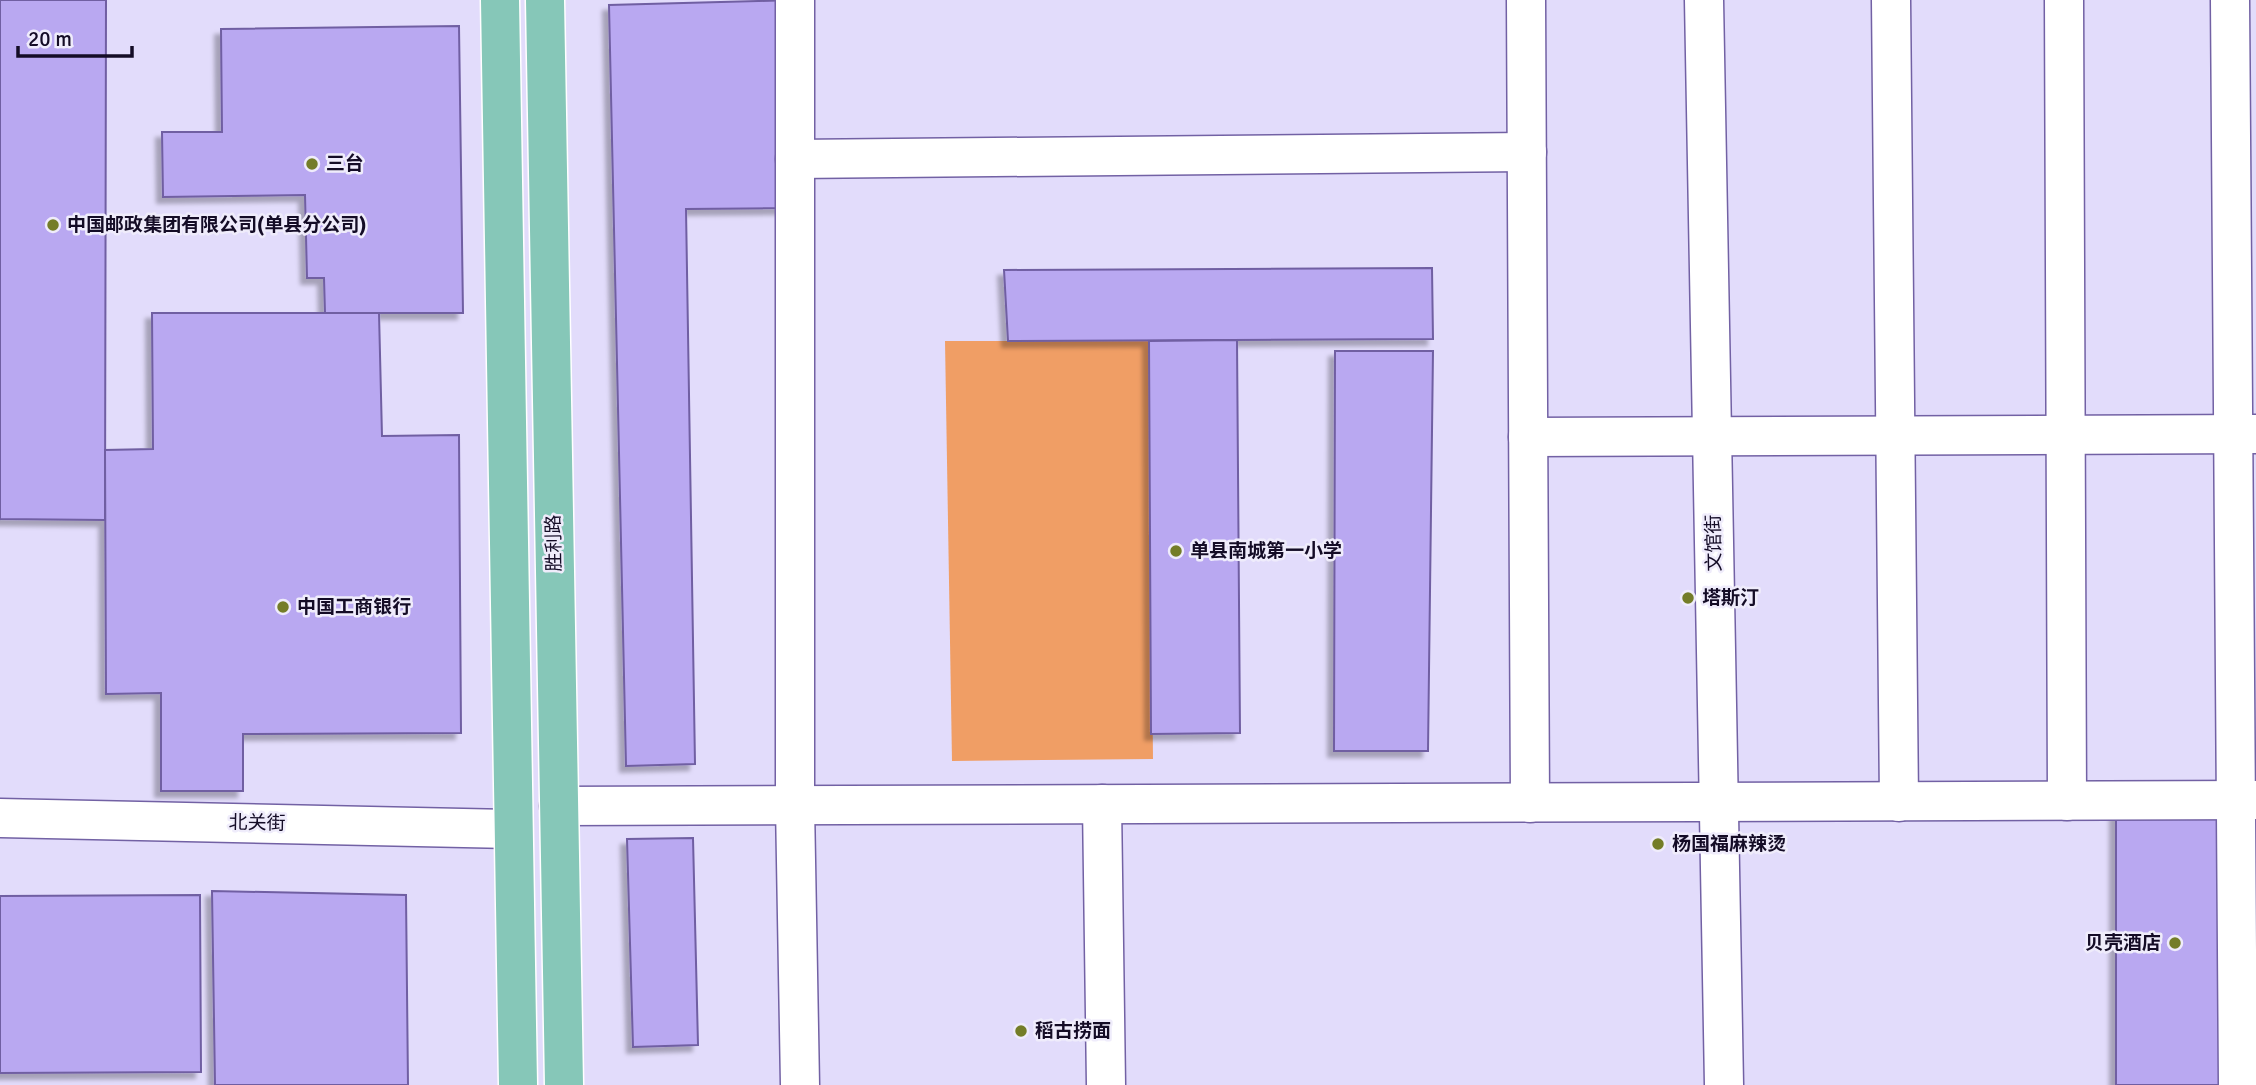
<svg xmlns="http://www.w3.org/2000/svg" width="2256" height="1085" font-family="Signika,'Noto Sans SC',sans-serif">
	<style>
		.green { fill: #f09e65 }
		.building { fill: #b9a8f1; stroke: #705ea2; stroke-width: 2; filter: url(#shadow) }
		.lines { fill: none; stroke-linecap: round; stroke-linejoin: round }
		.minor-casing { stroke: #7261a4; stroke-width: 41 }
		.major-casing { stroke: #fff; stroke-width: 41 }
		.minor { stroke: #fff; stroke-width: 38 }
		.major { stroke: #86c7b8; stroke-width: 38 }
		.poi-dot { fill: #747d28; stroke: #efecfb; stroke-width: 2.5 }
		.labels { text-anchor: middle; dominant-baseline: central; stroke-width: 5; stroke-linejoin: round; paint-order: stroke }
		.poi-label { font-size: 19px; font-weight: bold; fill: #140c26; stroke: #efecfb; text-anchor: start }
		.street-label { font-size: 19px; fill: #140c26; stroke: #efecfb }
	</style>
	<defs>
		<filter id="shadow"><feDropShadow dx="-6" dy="6" stdDeviation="2" flood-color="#0004"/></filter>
	</defs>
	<rect width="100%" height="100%" fill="#e2dcfb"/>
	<path class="green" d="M945 341H1149L1153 759 952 761Z"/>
	<g class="building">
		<path d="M0 0H106L105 520 0 519Z"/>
		<path d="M795 0V208L686 209 695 764 626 766 609 5Z"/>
		<path d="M459 26 463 313H325L324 278H307L305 195 163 197 162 132H222L221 29Z"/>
		<path d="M1432 268 1433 339 1008 341 1004 270Z"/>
		<path d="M152 313H379L382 436 459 435 461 733 243 734V791H161V693L106 694 105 450 153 449Z"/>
		<path d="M1237 340 1240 733 1151 734 1149 341Z"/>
		<path d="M1335 351H1433L1428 751H1334Z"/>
		<path d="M2116 801H2235L2234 1085H2116Z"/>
		<path d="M693 838 698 1045 633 1047 627 839Z"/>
		<path d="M212 891 406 895 408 1085H215Z"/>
		<path d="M200 895 201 1072 0 1073V896Z"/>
	</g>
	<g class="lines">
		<defs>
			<g id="minor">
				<path d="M795 0V805L800 1085"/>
				<path d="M1526 0 1530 803"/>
				<path d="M1704 0 1724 1085"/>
				<path d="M1891 0 1899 802"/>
				<path d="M2064 0 2067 801"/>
				<path d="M2230 0 2238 1085"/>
				<path d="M795 159 1527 152"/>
				<path d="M1528 437 2256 434"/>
				<path d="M1102 804 1106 1085"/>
				<path d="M559 806 2256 800"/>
				<path d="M0 818 513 829"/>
			</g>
			<g id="major">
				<path d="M500 0 518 1085"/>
				<path d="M545 0 564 1085"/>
			</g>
		</defs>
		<use href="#minor" class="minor-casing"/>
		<use href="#major" class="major-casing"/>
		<use href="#minor" class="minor"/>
		<use href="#major" class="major"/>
	</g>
	<g class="poi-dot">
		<circle cx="312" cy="164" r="7"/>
		<circle cx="53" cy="225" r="7"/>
		<circle cx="1176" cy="551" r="7"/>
		<circle cx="1688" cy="598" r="7"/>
		<circle cx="283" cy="607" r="7"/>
		<circle cx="1658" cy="844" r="7"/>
		<circle cx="2175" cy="943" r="7"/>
		<circle cx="1021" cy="1031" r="7"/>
	</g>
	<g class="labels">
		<g class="poi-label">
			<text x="326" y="164">三台</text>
			<text x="67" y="225">中国邮政集团有限公司(单县分公司)</text>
			<text x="1190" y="551">单县南城第一小学</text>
			<text x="1702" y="598">塔斯汀</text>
			<text x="297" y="607">中国工商银行</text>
			<text x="1672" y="844">杨国福麻辣烫</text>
			<text x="2161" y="943" text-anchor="end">贝壳酒店</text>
			<text x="1035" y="1031">稻古捞面</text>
		</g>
		<g class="street-label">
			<text transform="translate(554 543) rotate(-91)">胜利路</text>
			<text transform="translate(1714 543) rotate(-91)">文馆街</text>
			<text transform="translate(257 823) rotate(1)">北关街</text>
		</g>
	</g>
	<path d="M18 46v10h114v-10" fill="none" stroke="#140c26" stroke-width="3.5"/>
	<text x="28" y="46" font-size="21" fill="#140c26" stroke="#efecfb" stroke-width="5" paint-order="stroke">20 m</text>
</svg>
